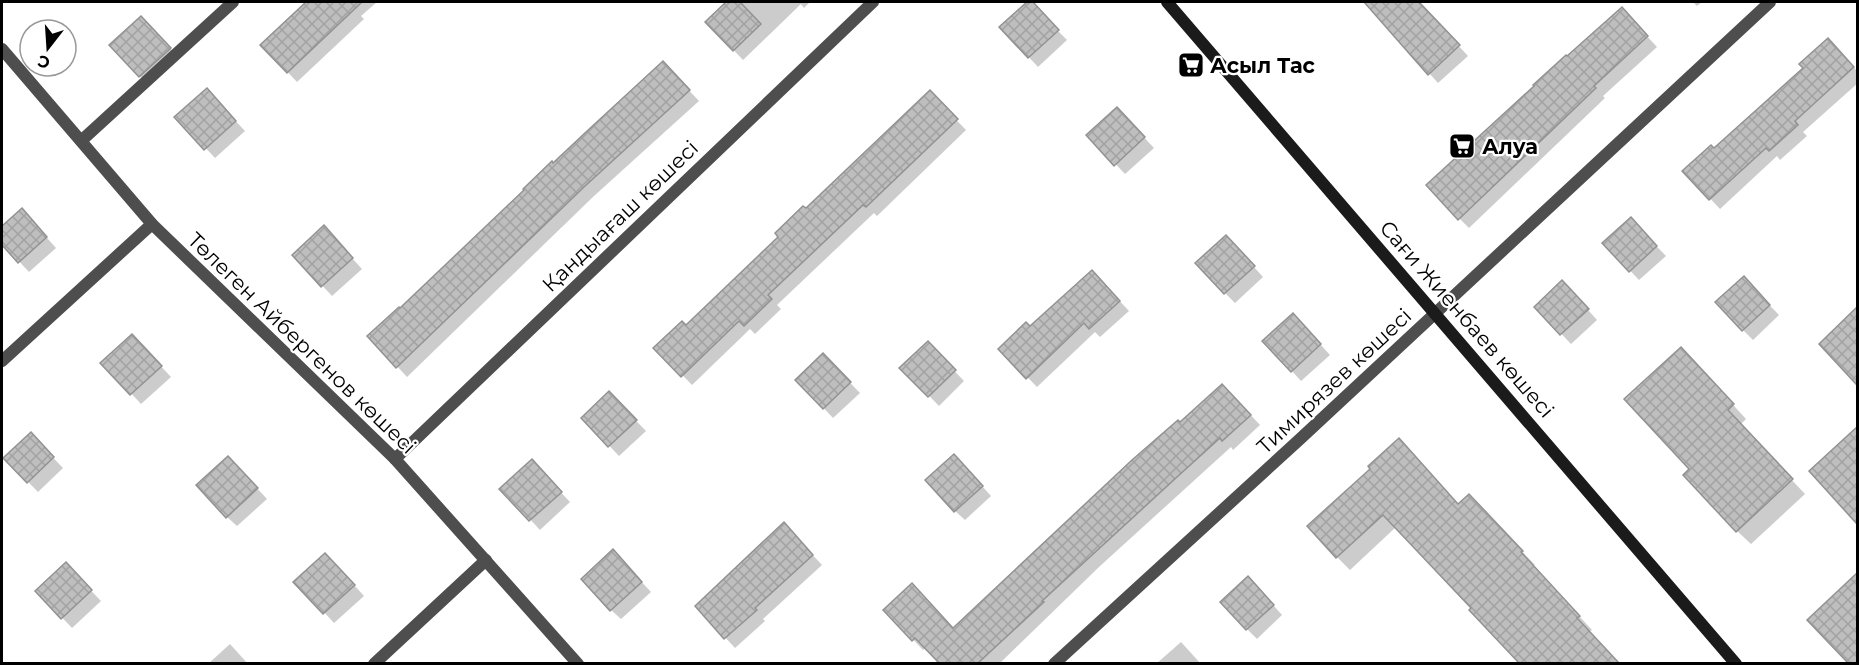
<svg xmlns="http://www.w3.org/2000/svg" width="1859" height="665" font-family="Montserrat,sans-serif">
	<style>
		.shadow { fill: #0003 }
		.building { fill: url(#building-cross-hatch); stroke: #929292; stroke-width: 1.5 }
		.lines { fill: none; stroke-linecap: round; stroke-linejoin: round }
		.street { stroke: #4e4e4e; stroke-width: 12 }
		.secondary { stroke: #1b1b1b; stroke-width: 12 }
		.labels { text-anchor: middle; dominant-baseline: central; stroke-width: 4.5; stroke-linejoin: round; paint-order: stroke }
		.poi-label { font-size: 21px; font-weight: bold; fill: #000; stroke: #fff; text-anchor: start }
		.street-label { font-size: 21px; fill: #000; stroke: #fff }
	</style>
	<defs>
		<pattern id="building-cross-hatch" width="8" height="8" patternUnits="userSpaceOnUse" patternTransform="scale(1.5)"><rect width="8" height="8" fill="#bebebe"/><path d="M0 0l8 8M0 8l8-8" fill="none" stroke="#a2a2a2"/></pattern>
	</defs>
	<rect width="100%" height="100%" fill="#fff"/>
	<g class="shadow">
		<path d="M308 2H377L361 16 364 19 297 82 262 45Z"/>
		<path d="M728 2H810L804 8 801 4 743 60 707 22Z"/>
		<path d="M1029 2 1067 40 1038 67 1001 27Z"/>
		<path d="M1365 2H1418L1468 56 1438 83Z"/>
		<path d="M1693 2H1702L1697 6Z"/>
		<path d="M1631 19 1657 47 1603 96 1605 98 1469 228 1459 218 1567 58Z"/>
		<path d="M151 27 179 58 149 86 140 76Z"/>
		<path d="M1838 50 1858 72V83L1803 132 1807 136 1780 160 1777 156 1720 209 1685 172Z"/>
		<path d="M663 63 699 101 594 196 407 377 369 336 400 310Z"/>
		<path d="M930 93 966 130 877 216 874 213 777 305 781 309 755 334 750 329 692 385 656 348 686 327Z"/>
		<path d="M216 100 245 131 215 158 177 117Z"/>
		<path d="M1126 118 1154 148 1125 174 1088 135Z"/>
		<path d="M22 210 56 248 29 272 2 243V228Z"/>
		<path d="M1640 229 1666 256 1639 280 1604 243Z"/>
		<path d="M333 237 362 269 332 296 294 255Z"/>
		<path d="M1236 247 1263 277 1235 303 1225 293Z"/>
		<path d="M1101 281 1129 311 1100 337 1095 332 1037 387 1000 349Z"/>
		<path d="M1753 288 1779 315 1753 340 1743 330Z"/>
		<path d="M1572 292 1597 320 1571 344 1536 307Z"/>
		<path d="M1858 309V383L1821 344Z"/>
		<path d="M1302 324 1330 355 1301 381 1292 371Z"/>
		<path d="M928 343 964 381 939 406 902 368Z"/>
		<path d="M142 346 171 377 141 404 103 363Z"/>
		<path d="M823 355 860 393 833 418 797 380Z"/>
		<path d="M1695 363 1746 419 1740 425 1805 494 1751 544 1737 531 1691 469Z"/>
		<path d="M609 393 646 431 619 456 583 418Z"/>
		<path d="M1232 395 1260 425 1233 450 1231 447 1099 567 999 664H941L926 647 923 650 885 610 954 630 1180 424Z"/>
		<path d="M1858 429V522L1811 471Z"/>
		<path d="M40 444 63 468 38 492 5 458Z"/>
		<path d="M964 466 991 496 965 520 955 511Z"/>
		<path d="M238 468 267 499 237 526 227 517Z"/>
		<path d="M1372 469 1459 505 1482 509 1535 565 1533 566 1592 630 1589 632 1618 664H1521L1472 610 1473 609 1396 527 1350 570 1337 557Z"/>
		<path d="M541 471 570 502 540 530 502 489Z"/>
		<path d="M793 534 822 565 763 619 765 621 735 648 697 607Z"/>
		<path d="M622 561 651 592 621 619 611 610Z"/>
		<path d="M335 564 364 596 334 623 296 582Z"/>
		<path d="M75 574 101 601 72 628 37 591Z"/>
		<path d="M1858 575V664H1849L1810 621Z"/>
		<path d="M1258 588 1282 615 1257 639 1247 629Z"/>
		<path d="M1181 642 1201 664H1156Z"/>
		<path d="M230 644 248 664H208Z"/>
	</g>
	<g class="building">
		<path d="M306 2H362L287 73 260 45Z"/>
		<path d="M726 2H740L761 24 733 51 705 22Z"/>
		<path d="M1027 2H1033L1059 30 1028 58 999 27Z"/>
		<path d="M1364 2H1419L1460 45 1428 75Z"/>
		<path d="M1622 7 1648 36 1594 86 1596 88 1458 220 1426 185 1534 86 1533 85 1566 55 1567 56Z"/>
		<path d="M141 16 171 48 139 77 109 45Z"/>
		<path d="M1828 38 1854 67 1795 121 1798 125 1769 151 1766 148 1709 200 1682 171 1711 145 1714 148 1803 68 1799 64Z"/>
		<path d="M663 61 690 90 584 187 396 368 367 336 399 307 400 308 524 190 523 189 552 161 553 163 586 132Z"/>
		<path d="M207 88 236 121 204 150 174 117Z"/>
		<path d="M930 90 958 119 866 207 863 205 768 295 772 299 744 326 739 321 681 377 653 348 682 321 686 325 778 237 775 233 803 206 806 208Z"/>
		<path d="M1117 107 1145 137 1114 166 1086 135Z"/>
		<path d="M22 208 47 237 18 263 2 245V226Z"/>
		<path d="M1631 217 1657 246 1629 272 1602 243Z"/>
		<path d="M324 225 353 258 321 287 292 255Z"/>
		<path d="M1226 235 1255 266 1224 294 1195 263Z"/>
		<path d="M1092 270 1120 301 1089 329 1084 323 1026 379 998 349 1026 322 1030 326Z"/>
		<path d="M1744 276 1770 305 1742 331 1715 302Z"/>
		<path d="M1562 280 1589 309 1560 335 1534 307Z"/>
		<path d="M1857 307V385L1819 344Z"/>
		<path d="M1293 313 1321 344 1291 372 1262 341Z"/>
		<path d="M132 334 162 366 130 395 100 363Z"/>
		<path d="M928 341 956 370 928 397 899 368Z"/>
		<path d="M1681 347 1734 404 1728 410 1793 479 1736 532 1683 475 1689 469 1624 399Z"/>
		<path d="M823 353 851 382 823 409 795 380Z"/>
		<path d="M1222 384 1251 415 1222 441 1220 438 1177 477 1042 601 1044 602 978 663H939L915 638 912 641 883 610 912 583 953 628 1132 460 1178 420 1180 422Z"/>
		<path d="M609 391 637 420 608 447 581 418Z"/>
		<path d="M1857 427V524L1809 471Z"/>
		<path d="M31 432 54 457 27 483 3 458Z"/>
		<path d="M1399 438 1458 504 1469 494 1523 551 1521 552 1580 616 1577 618 1619 663H1519L1469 610 1471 608 1383 515 1336 558 1307 526 1370 469 1368 466Z"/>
		<path d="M954 454 983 486 954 512 925 480Z"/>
		<path d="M228 456 258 488 226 518 196 485Z"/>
		<path d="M532 459 562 492 529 521 499 489Z"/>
		<path d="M784 522 813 555 755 608 757 610 724 639 695 606Z"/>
		<path d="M613 549 642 582 610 611 581 579Z"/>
		<path d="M325 553 355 585 323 614 293 582Z"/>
		<path d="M66 562 92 590 61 619 35 591Z"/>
		<path d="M1857 573V663H1848L1807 620Z"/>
		<path d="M1248 576 1274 605 1246 630 1220 602Z"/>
	</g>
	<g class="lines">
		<g class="street">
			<path d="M2 49 152 224 395 459 578 664"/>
			<path d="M81 141 233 2"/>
			<path d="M2 361 152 224"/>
			<path d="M395 459 873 2"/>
			<path d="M374 664 486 560"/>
			<path d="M1054 664 1300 439 1770 2"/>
		</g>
		<path class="secondary" d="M1167 2 1736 664"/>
	</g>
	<defs>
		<symbol id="supermarket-square" viewBox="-11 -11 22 22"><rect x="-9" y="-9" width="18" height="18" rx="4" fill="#000" stroke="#fff"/><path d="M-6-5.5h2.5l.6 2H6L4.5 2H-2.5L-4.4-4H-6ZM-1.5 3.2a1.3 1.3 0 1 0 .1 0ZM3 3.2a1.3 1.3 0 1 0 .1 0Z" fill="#fff"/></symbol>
	</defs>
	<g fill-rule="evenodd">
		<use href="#supermarket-square" x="1176" y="50" width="30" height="30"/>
		<use href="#supermarket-square" x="1447" y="131" width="30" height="30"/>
	</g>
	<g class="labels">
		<g class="poi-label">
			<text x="1210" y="65">Асыл Тас</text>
			<text x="1482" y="146">Алуа</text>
		</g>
		<g class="street-label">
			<text transform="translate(620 216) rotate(-44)">Қандыағаш көшесі</text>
			<text transform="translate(1467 319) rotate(49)">Сағи Жиенбаев көшесі</text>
			<text transform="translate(302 343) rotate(44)">Төлеген Айбергенов көшесі</text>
			<text transform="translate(1334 381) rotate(-43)">Тимирязев көшесі</text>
		</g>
	</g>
	<rect width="1859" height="665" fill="none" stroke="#000000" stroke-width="6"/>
	<g transform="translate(48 48) rotate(197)"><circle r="28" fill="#ffffff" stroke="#999999" stroke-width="1.5"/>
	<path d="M0-4.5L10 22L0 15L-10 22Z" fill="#000000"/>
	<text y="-9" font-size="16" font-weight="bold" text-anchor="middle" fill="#000000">С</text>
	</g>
</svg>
